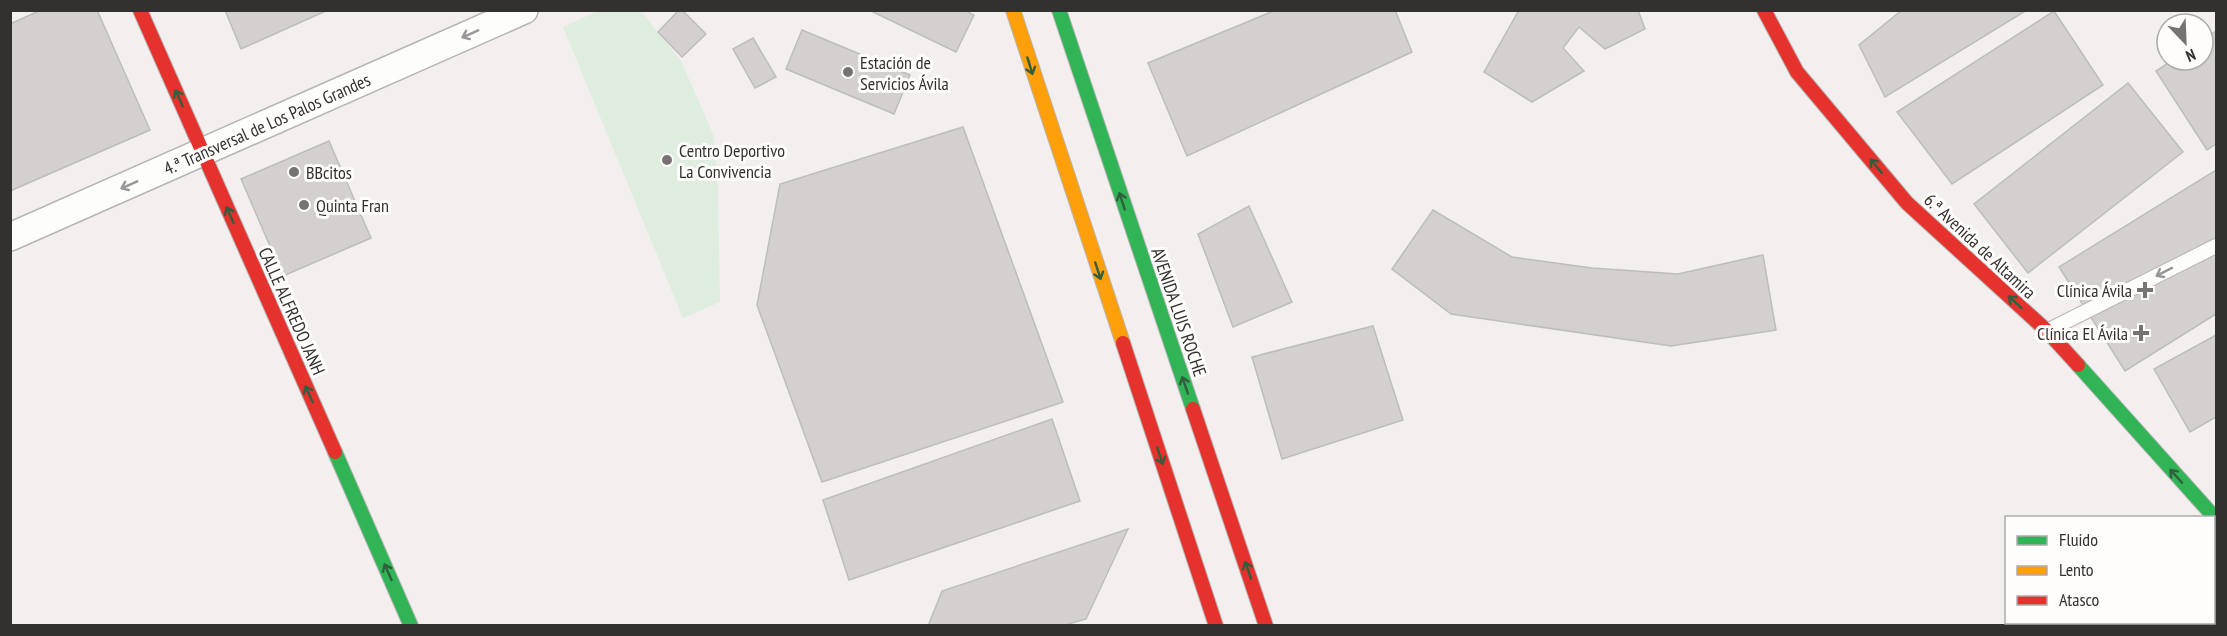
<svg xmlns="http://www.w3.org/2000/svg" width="2227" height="636" font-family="'PT Sans Narrow',sans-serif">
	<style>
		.green { fill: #dfede0 }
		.building { fill: #d3d0cf; stroke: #bfbcbc; stroke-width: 1.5 }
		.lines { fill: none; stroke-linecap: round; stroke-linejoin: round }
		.lane-casing { stroke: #b7b4b4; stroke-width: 16 }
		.street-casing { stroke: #b7b4b4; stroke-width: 30 }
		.fast-casing { stroke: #b7b4b4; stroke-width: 16 }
		.slow-casing { stroke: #b7b4b4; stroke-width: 16 }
		.jam-casing { stroke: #b7b4b4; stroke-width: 16 }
		.lane { stroke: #fdfdfc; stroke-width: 14 }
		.street { stroke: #fdfdfc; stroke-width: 27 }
		.fast { stroke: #30b455; stroke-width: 14 }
		.slow { stroke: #ff9f0a; stroke-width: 14 }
		.jam { stroke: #e5322d; stroke-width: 14 }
		.oneway { stroke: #989696 }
		.oneway2 { stroke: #325e3d }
		.poi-dot { fill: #767372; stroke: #fffcfc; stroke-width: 2 }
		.labels { text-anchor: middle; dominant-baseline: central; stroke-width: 6; stroke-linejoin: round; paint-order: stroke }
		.poi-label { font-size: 18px; fill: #333030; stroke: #fffcfc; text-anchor: start }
		.street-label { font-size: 18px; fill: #333030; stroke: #fffcfc }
	</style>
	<rect width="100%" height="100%" fill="#f3efee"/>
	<path class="green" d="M598 11H641L681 61 713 134 718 185 720 302 683 318 563 27Z"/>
	<g class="building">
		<path d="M41 10H97L150 130 10 191V24Z"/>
		<path d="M225 10H328L241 49Z"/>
		<path d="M679 10H682L706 34 682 57 658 32Z"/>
		<path d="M869 10H964L974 15 956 52Z"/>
		<path d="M1276 10H1395L1412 52 1187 156 1148 63Z"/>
		<path d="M1519 10H1638L1645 29 1605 49 1579 27 1563 48 1584 71 1532 102 1484 72Z"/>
		<path d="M1902 10H2027L1885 97 1859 45Z"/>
		<path d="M2054 11 2103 85 1952 184 1897 112Z"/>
		<path d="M802 30 910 75 894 114 786 69Z"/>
		<path d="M2216 31V144L2207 150 2156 71 2173 60H2203V40Z"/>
		<path d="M753 38 776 77 755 88 733 49Z"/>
		<path d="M2128 83 2183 152 2028 273 1974 204Z"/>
		<path d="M963 127 1063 402 822 482 757 305 780 184Z"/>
		<path d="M329 141 371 238 283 276 241 179Z"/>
		<path d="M2216 170V314L2125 371 2059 267Z"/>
		<path d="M1249 206 1292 302 1233 327 1198 234Z"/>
		<path d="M1433 210 1512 257 1592 268 1678 274 1763 255 1776 330 1671 346 1451 314 1392 269Z"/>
		<path d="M1373 326 1403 420 1282 459 1252 357Z"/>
		<path d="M2216 335V417L2190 432 2154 369Z"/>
		<path d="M1052 419 1080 501 849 580 823 500Z"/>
		<path d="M1128 529 1086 619 1062 626H928L942 591Z"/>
	</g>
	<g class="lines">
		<defs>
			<path id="lane" d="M2047 331 2216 246"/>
			<g id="street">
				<path d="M10 237 524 10"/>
				<path d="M2214 538 2216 537"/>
				<path d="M2054 626 2059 622"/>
			</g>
			<g id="fast">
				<path d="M1059 10 1193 409"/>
				<path d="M2078 365 2216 519"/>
				<path d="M335 452 411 626"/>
			</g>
			<path id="slow" d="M1013 10 1123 343"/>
			<g id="jam">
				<path d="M140 10 335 452"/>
				<path d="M1764 10 1797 72 1907 203 2047 331 2078 365"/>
				<path d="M1123 343 1216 626"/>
				<path d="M1193 409 1266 626"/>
			</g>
		</defs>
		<use href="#lane" class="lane-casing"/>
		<use href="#street" class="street-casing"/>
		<use href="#fast" class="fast-casing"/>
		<use href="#slow" class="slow-casing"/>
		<use href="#jam" class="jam-casing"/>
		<use href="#lane" class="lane"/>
		<use href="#street" class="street"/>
		<use href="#fast" class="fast"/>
		<use href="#slow" class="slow"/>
		<use href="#jam" class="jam"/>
	</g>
	<defs><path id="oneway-shaft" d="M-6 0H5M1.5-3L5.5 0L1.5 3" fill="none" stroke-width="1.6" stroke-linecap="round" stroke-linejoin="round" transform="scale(1.5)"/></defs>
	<g class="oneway">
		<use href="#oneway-shaft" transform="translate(470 34) rotate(156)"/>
		<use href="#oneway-shaft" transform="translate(129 185) rotate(156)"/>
		<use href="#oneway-shaft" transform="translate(2164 272) rotate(153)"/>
	</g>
	<g class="oneway2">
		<use href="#oneway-shaft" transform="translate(1030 66) rotate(73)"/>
		<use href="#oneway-shaft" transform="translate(179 98) rotate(-114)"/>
		<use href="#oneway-shaft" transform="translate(1876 166) rotate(-130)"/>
		<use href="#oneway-shaft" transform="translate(1122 201) rotate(-108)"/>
		<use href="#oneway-shaft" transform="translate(230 215) rotate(-114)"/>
		<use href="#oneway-shaft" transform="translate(1098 271) rotate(72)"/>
		<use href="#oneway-shaft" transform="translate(2015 302) rotate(-137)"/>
		<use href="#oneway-shaft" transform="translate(1185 385) rotate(-109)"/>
		<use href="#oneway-shaft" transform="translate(309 394) rotate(-114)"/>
		<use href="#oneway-shaft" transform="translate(1160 456) rotate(72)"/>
		<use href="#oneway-shaft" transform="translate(2176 476) rotate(-132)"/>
		<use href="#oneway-shaft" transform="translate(1248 570) rotate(-109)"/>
		<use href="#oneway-shaft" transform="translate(388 572) rotate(-114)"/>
	</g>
	<g class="poi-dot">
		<circle cx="848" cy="72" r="6"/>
		<circle cx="667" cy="160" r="6"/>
		<circle cx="294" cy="172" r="6"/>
		<circle cx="304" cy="205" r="6"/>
		<path d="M2142 281h6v6h6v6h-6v6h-6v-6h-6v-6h6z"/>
		<path d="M2138 324h6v6h6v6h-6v6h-6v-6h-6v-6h6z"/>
	</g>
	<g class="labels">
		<g class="poi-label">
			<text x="860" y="62">Estación de<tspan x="860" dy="21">Servicios Ávila</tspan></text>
			<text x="679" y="150">Centro Deportivo<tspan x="679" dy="21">La Convivencia</tspan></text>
			<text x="306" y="172">BBcitos</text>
			<text x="316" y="205">Quinta Fran</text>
			<text x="2132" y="290" text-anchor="end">Clínica Ávila</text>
			<text x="2128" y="333" text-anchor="end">Clínica El Ávila</text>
		</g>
		<g class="street-label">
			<text transform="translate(267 124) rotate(-24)">4.ª Transversal de Los Palos Grandes</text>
			<text transform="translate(1980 246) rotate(43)">6.ª Avenida de Altamira</text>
			<text transform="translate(292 311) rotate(66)">CALLE ALFREDO JANH</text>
			<text transform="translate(1179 312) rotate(71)">AVENIDA LUIS ROCHE</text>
		</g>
	</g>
	<rect width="2227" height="636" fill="none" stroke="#333030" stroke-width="24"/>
	<rect x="2005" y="516" width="210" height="108" fill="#fffcfc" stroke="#adaaaa" stroke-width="1.5"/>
	<rect x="2017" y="536" width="30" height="9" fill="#30b455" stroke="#adaaaa" stroke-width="1.5"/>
	<text x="2059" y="546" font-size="18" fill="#333030">Fluido</text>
	<rect x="2017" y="566" width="30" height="9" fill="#ff9f0a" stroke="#adaaaa" stroke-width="1.5"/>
	<text x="2059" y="576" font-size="18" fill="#333030">Lento</text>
	<rect x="2017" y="596" width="30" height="9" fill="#e5322d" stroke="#adaaaa" stroke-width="1.5"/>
	<text x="2059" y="606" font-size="18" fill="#333030">Atasco</text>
	<g transform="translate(2185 42) rotate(157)"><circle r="28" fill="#fffcfc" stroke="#adaaaa" stroke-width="1.5"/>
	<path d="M0-4.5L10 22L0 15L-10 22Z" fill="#767372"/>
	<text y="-9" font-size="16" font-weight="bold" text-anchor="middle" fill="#333030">N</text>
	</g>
</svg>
